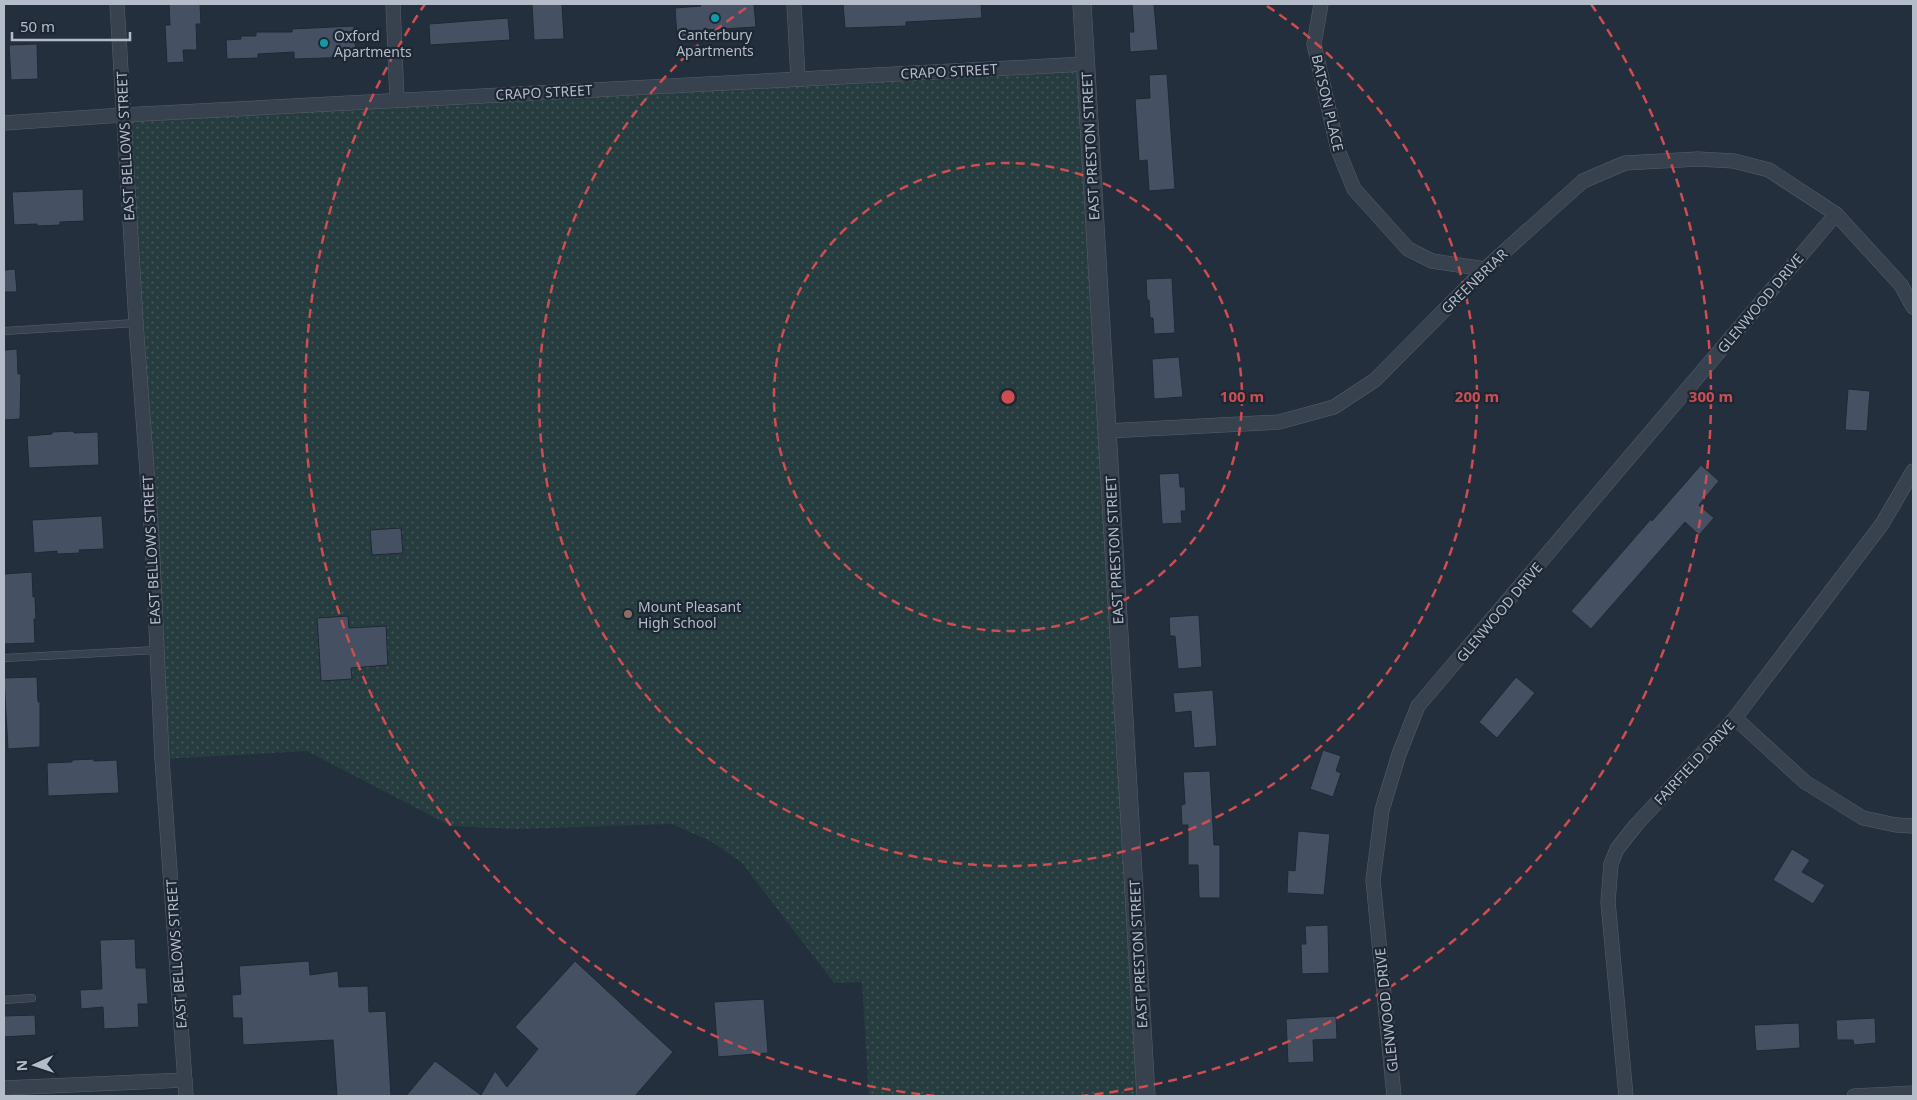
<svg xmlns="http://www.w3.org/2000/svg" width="1917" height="1100" font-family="'Noto Sans',sans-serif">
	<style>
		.park { fill: url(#park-dots) }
		.building { fill: #455162; stroke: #1f2835 }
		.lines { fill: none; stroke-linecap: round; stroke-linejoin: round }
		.service-casing { stroke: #565f6c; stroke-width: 8 }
		.minor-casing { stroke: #565f6c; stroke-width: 15 }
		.tertiary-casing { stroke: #565f6c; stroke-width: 19 }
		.path { stroke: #44595c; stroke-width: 2.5; stroke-dasharray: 4 4; stroke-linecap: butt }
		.service { stroke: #38414e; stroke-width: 7 }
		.minor { stroke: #38414e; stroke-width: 14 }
		.tertiary { stroke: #38414e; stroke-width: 18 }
		.ring { fill: none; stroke: #ce4d50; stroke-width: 2.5; stroke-dasharray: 9 6 }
		.culture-dot { fill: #0f9aa8; stroke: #1d2633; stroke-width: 2 }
		.education-dot { fill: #8d6e63; stroke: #1d2633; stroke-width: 2 }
		.labels { text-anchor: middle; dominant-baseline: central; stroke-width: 4.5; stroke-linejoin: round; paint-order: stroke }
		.poi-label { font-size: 14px; fill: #b4bcc9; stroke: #1d2633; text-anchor: start }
		.street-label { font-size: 14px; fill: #b4bcc9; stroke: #1d2633 }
		.centre { fill: #ce4d50; stroke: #1d2633; stroke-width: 2.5 }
		.ring-label { font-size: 15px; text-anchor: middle; font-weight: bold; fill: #ce4d50; stroke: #1d2633; stroke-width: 4.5; stroke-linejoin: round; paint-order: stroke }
	</style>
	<defs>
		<pattern id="park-dots" width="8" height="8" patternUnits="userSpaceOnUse" patternTransform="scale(1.25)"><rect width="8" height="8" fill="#263c3f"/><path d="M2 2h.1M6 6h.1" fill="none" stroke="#435659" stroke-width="1.8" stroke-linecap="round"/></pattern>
	</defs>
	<rect width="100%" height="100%" fill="#242f3e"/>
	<path class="park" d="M1085 64 1146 1096H869L862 982 834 983 742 863 712 842 672 824 517 829 451 826 307 751 162 759 123 115Z"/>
	<g class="building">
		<path d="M169 4H200L201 24H196L197 50H183L184 62 167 63 165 25H170Z"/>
		<path d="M532 4H562L564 39 534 40Z"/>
		<path d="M700 4H754L756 27 703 30V35L677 37 675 8 701 6Z"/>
		<path d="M843 4H981L982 18 906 22V26L845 28Z"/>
		<path d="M1132 4H1154L1158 50 1130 52 1129 32H1134Z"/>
		<path d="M508 18 510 40 430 45 429 24Z"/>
		<path d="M354 26 356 57 294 59V52L258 54V58L227 59 226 40 241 39V36H256V32H292V29Z"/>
		<path d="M37 44 38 79 11 80 9 45Z"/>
		<path d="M1167 74 1175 189 1149 191 1147 160 1139 161 1135 99 1150 98 1149 75Z"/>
		<path d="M83 189 84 221 60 222V225L37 226V224L14 225 12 192Z"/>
		<path d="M15 269 17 292H4V270Z"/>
		<path d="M1172 278 1175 333 1154 334 1153 318H1150L1149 300H1147L1146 279Z"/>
		<path d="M17 349 18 374H21L20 419 4 420V350Z"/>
		<path d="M1179 357 1183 397 1154 399 1152 359Z"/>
		<path d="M1848 389 1870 391 1867 431 1845 430Z"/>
		<path d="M74 431V433L98 432 99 465 29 468 27 436 52 434V432Z"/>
		<path d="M1701 465 1719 481 1699 505 1714 518 1699 535 1685 522 1591 629 1571 611 1618 557 1651 519 1652 521Z"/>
		<path d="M1179 473 1180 487H1185L1186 511H1181L1182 523 1162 524 1159 474Z"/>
		<path d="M102 516 104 549 79 550 80 553 57 554V551L34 553 32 520Z"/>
		<path d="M401 528 403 553 372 555 370 530Z"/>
		<path d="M32 572 33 597H35L36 619H34L35 643 4 644V574Z"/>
		<path d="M1199 615 1202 667 1178 669 1175 636H1170L1169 617Z"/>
		<path d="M348 616 349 628 386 626 388 665 351 668 352 679 321 681 317 618Z"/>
		<path d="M37 677 38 702H40V747L8 749 4 678Z"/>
		<path d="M1516 677 1535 693 1497 738 1479 722Z"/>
		<path d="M1213 690 1217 746 1194 748 1191 711 1175 713 1173 693Z"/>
		<path d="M1323 750 1341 756 1336 771 1341 773 1333 797 1310 789Z"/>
		<path d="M94 759V761L117 760 119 793 48 796 47 763 72 762V760Z"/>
		<path d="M1210 771 1214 845H1220V898H1199L1198 865H1188V825H1182L1181 805 1185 804 1183 772Z"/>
		<path d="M1298 831 1330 834 1324 895 1287 893 1288 870 1295 871Z"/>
		<path d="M1792 849 1810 860 1802 872 1825 885 1813 904 1773 880Z"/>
		<path d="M1328 925 1329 973 1302 974 1301 944H1306L1305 926Z"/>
		<path d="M135 939 136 968H146L148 1004H138L139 1027 104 1029 103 1007 81 1009 80 990 102 989 100 940Z"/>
		<path d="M309 961 310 975 338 971 339 987 368 986 369 1012 386 1011 391 1096H337L333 1040 243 1045 242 1018H233L232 995 241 994 239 966Z"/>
		<path d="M575 961 673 1052 635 1096H406L435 1061 481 1095 495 1071 507 1087 538 1049 515 1027Z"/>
		<path d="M764 999 768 1053 718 1057 714 1002Z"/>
		<path d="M35 1015 36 1035 4 1037V1016Z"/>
		<path d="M1336 1016 1337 1039 1313 1040 1314 1062 1288 1063 1286 1019Z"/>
		<path d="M1875 1018 1876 1043 1854 1045 1853 1040H1837L1836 1020Z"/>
		<path d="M1799 1023 1800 1048 1756 1051 1754 1025Z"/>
	</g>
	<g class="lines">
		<defs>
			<g id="service">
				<path d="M4 331 136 323"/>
				<path d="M4 658 157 650"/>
				<path d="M4 1000 32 998"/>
			</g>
			<g id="minor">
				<path d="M117 4 136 323 152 539 162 759 186 1096"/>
				<path d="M393 4 397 100"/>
				<path d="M794 4 798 78"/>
				<path d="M1321 4 1314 44 1338 150 1354 189 1408 249 1432 261 1485 269"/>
				<path d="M4 123 123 115 1085 64"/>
				<path d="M1107 431 1279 422 1334 407 1375 380 1485 269 1583 181 1625 163 1698 159 1734 161 1769 170 1836 214 1901 285 1913 307"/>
				<path d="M1735 718 1805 782 1863 818 1896 825 1913 826"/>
				<path d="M4 1088 185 1080"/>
				<path d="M1394 1096 1373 880 1382 810 1399 754 1418 706 1836 214"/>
				<path d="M1626 1096 1608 902 1611 864 1617 849 1636 825 1735 718 1882 524 1913 471"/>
				<path d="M1854 1096 1913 1093"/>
			</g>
			<path id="tertiary" d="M1082 4 1146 1096"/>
		</defs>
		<use href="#service" class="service-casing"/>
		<use href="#minor" class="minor-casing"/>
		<use href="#tertiary" class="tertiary-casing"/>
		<path class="path" d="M697 1096H699"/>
		<use href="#service" class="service"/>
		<use href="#minor" class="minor"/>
		<use href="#tertiary" class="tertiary"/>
	</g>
	<g class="ring">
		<circle cx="1008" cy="397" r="234"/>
		<path d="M1267 6A469 469 0 1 1 749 6"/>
		<path d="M935 1096A703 703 0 0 1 425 4M1591 4A703 703 0 0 1 1081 1096"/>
	</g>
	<g class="culture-dot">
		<circle cx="715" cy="18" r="5"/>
		<circle cx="324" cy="43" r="5"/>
	</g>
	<circle class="education-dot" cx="628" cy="614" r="5"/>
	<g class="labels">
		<g class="poi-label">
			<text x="715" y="34" text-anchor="middle">Canterbury<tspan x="715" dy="16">Apartments</tspan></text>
			<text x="334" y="35">Oxford<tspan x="334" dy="16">Apartments</tspan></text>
			<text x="638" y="606">Mount Pleasant<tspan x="638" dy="16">High School</tspan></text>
		</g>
		<g class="street-label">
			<text transform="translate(949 71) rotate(-3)">CRAPO STREET</text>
			<text transform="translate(544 92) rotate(-3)">CRAPO STREET</text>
			<text transform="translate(1328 103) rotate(77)">BATSON PLACE</text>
			<text transform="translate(125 146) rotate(-93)">EAST BELLOWS STREET</text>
			<text transform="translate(1090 146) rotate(-93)">EAST PRESTON STREET</text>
			<text transform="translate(1474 281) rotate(-44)">GREENBRIAR</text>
			<text transform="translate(1760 303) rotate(-50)">GLENWOOD DRIVE</text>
			<text transform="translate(151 550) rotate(-93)">EAST BELLOWS STREET</text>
			<text transform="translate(1114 550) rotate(-93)">EAST PRESTON STREET</text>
			<text transform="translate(1499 612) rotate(-50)">GLENWOOD DRIVE</text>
			<text transform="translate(1694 762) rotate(-47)">FAIRFIELD DRIVE</text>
			<text transform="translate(176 954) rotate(-94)">EAST BELLOWS STREET</text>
			<text transform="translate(1138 954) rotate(-93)">EAST PRESTON STREET</text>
			<text transform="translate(1386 1010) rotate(-96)">GLENWOOD DRIVE</text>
		</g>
	</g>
	<circle cx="1008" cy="397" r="8" class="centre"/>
	<g class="ring-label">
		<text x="1242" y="402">100 m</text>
		<text x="1477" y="402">200 m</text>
		<text x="1711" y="402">300 m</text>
	</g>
	<rect width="1917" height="1100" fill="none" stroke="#b4bcc9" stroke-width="10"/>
	<g transform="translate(35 1065) rotate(267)" stroke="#1d2633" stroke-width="4" paint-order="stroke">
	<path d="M0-4L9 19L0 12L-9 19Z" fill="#b4bcc9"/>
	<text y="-8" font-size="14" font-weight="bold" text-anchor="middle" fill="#b4bcc9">N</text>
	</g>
	<path d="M12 32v8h118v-8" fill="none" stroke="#b4bcc9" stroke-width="2.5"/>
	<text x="20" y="32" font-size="15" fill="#b4bcc9" stroke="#1d2633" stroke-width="4" paint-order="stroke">50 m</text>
</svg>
